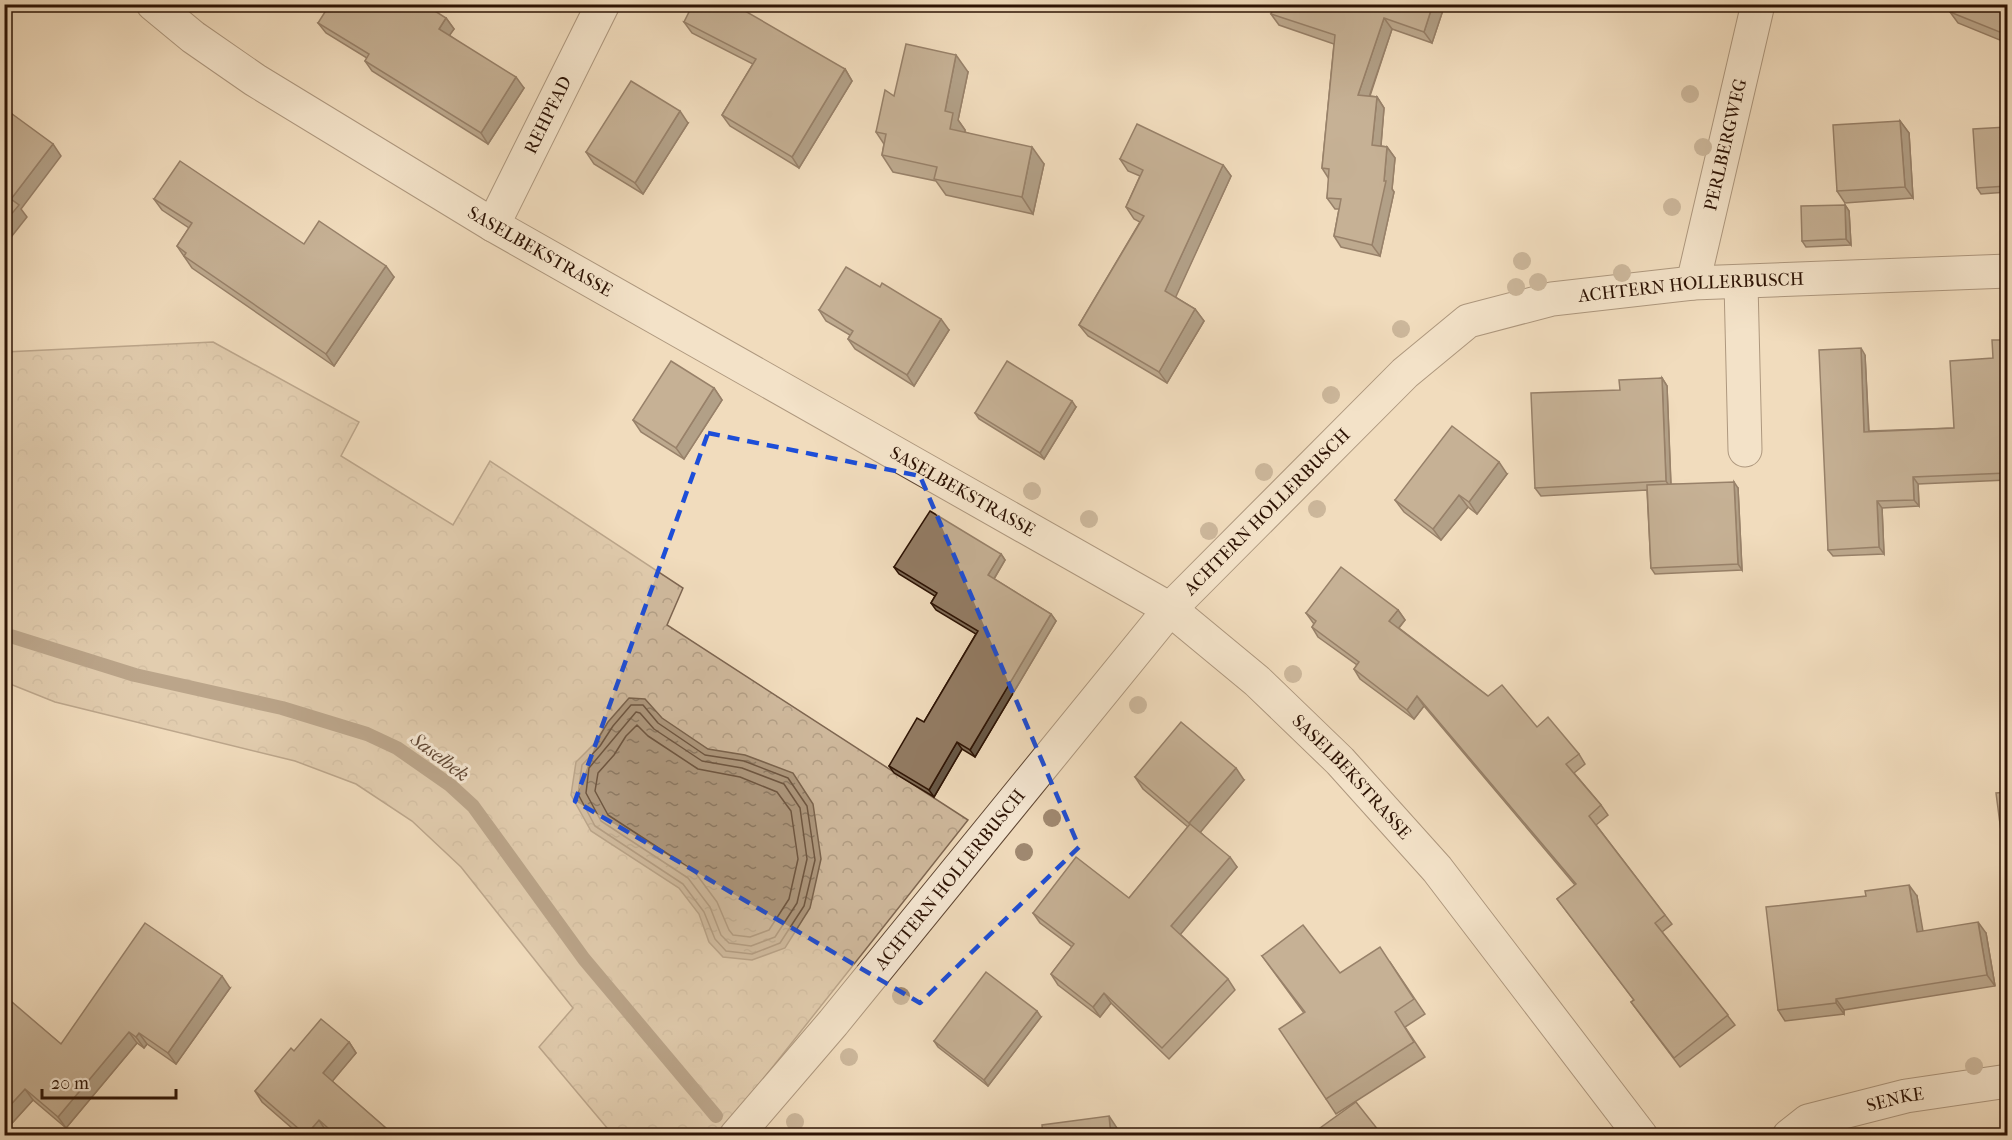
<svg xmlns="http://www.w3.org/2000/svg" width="2012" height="1140" font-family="'IM FELL French Canon',serif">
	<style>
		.forest { fill: url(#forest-crowns); stroke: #7e6651; stroke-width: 1.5 }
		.water { fill: url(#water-ripples); stroke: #7a634d; stroke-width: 1.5 }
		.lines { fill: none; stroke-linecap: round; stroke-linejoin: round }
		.shore { stroke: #6e5641; stroke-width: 1.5 }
		.stream { stroke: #7a634d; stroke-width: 14 }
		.minor-casing { stroke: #5e4532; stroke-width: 35 }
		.minor { stroke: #f6e8d4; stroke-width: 33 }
		.tree { fill: #a08971 }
		.wall { fill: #7e6b56; stroke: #2d1304; stroke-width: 1.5 }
		.shaded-wall { fill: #675746; stroke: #2d1304; stroke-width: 1.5 }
		.building { fill: #937c64; stroke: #2d1304; stroke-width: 1.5 }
		.marked { fill: none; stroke: #1d4ed8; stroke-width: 4.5; stroke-dasharray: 12 8; stroke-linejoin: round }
		.labels { text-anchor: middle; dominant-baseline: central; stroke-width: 6; stroke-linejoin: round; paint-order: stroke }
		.street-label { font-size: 18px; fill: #2d1304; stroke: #f6e8d4 }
		.water-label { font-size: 20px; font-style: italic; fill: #614835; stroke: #f6e8d4 }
	</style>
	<defs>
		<pattern id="forest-crowns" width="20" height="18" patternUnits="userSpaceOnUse" patternTransform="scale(1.5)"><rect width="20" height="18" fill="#d0ba9e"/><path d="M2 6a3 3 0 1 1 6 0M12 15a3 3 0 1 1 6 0" fill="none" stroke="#b39f86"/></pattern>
		<pattern id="water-ripples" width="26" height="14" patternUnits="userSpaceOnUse" patternTransform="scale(1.5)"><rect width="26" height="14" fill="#ae987e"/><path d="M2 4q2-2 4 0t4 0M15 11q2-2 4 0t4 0" fill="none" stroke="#8e7b65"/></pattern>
	</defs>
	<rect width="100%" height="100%" fill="#f1dcbd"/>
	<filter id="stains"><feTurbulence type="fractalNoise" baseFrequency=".00333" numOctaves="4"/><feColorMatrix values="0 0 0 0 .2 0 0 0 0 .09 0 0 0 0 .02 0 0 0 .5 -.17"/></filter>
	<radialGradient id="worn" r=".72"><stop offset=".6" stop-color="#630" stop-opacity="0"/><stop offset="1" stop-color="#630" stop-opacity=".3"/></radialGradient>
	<path class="forest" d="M213 342 359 422 341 456 453 525 490 461 683 588 667 625 968 820 726 1126 734 1135H613L539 1047 573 1008 461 867 412 821 356 784 295 761 55 702 5 682V352Z"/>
	<path class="water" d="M629 698 645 699 662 718 708 749 745 755 793 773 813 804 821 859 810 908 785 948 752 960 723 957 709 942 699 914 679 888 591 831 571 795 576 762 596 742 608 722Z"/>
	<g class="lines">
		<g class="shore">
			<path d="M631 705H643L658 723 705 755 744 761 788 778 807 806 815 860 804 906 780 943 752 954 726 951 715 939 704 912 683 884 595 826 578 794 582 765 600 746 613 726Z"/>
			<path d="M636 712 640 713 654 729 702 761 742 768 784 784 800 808 807 859 797 903 775 937 751 946 729 943 721 935 710 907 688 878 601 821 586 793 589 768Z"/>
			<path d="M637 725 648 736 698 769 740 777 777 792 791 811 798 859 789 899 769 930 750 937 733 935 729 930 717 902 694 871 608 815 595 791 598 773 614 755 626 736Z"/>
		</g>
		<path class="stream" d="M4 634 135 675 282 708 367 734 397 748 450 785 473 806 584 959 716 1116"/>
		<defs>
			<g id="minor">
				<path id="s1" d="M153 4 193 37 255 80 493 225 1170 609 1257 681 1340 761 1437 869 1641 1136"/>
				<path id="s2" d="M493 225 603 4"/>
				<path id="s3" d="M1693 283 1758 4"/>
				<path d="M1741 283 1745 450"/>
				<path id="s4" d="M736 1136 833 1023 1170 609 1405 373 1468 321 1552 299 1693 283 2008 271"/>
				<path id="s5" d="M1789 1136 1808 1121 1906 1096 2008 1081"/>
			</g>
		</defs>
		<use href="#minor" class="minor-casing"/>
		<use href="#minor" class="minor"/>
	</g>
	<g class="tree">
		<circle cx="1690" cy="94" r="9"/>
		<circle cx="1703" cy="147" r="9"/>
		<circle cx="1672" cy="207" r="9"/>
		<circle cx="1522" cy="261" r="9"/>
		<circle cx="1622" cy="273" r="9"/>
		<circle cx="1538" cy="282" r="9"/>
		<circle cx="1516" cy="287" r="9"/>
		<circle cx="1401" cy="329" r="9"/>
		<circle cx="1331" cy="395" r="9"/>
		<circle cx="1264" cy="472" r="9"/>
		<circle cx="1032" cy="491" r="9"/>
		<circle cx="1317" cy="509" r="9"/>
		<circle cx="1089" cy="519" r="9"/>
		<circle cx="1209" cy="531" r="9"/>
		<circle cx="1293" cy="674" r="9"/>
		<circle cx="1138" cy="705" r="9"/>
		<circle cx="1052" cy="818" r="9"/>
		<circle cx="1024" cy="852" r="9"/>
		<circle cx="901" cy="996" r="9"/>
		<circle cx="849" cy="1057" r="9"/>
		<circle cx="1974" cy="1066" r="9"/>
		<circle cx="795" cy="1122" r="9"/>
	</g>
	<g class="wall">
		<path d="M1445 4 1432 43 1392 29 1370 96 1377 97 1384 108 1381 146 1387 147 1395 158 1392 189 1394 192 1380 256 1341 247 1334 236 1339 209H1335L1327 198 1329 179 1322 168 1334 44 1279 25 1271 14Z"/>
		<path d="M2007 4V43L1958 23 1950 12Z"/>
		<path d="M446 18 454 29 449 35 524 88 488 144 372 71 365 61 367 58 326 33 318 23Z"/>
		<path d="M684 22 845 69 852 81 799 168 730 126 722 115 753 64 692 33Z"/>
		<path d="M968 72 958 120 965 130V132L1044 164 1033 214 946 195 936 181 893 172 882 155 884 144 876 132 894 96Z"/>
		<path d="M1900 121 1909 133 1913 198 1845 203 1837 191Z"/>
		<path d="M688 123 643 194 594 164 586 152Z"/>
		<path d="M2007 127V192L1981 194 1977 188Z"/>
		<path d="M1120 159 1223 165 1231 176 1175 297 1195 309 1204 321 1167 383 1088 336 1079 325 1140 222 1134 219 1126 207 1140 176 1128 171Z"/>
		<path d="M154 199 304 244 394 277 334 366 192 268 177 246 189 228 162 210Z"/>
		<path d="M1845 205 1849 211 1851 245 1806 247 1802 241Z"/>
		<path d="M819 310 949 330 914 386 855 349 848 339 850 335 826 321Z"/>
		<path d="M2007 340V480L1918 484 1919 506 1882 508 1884 554 1833 556 1828 550 1865 355 1869 431 1954 428 1993 358Z"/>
		<path d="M1662 378 1667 386 1671 484 1738 488 1742 570 1655 574 1651 568 1647 490 1541 496 1535 488 1620 390Z"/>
		<path d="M714 388 722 400 684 459 641 432 633 420Z"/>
		<path d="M1076 407 1044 459 979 419 975 413Z"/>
		<path d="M1507 474 1477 514 1468 507 1441 540 1404 512 1395 500Z"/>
		<path d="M1001 554 1005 560 994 579 1051 614 1056 621 975 757 962 749 934 797 894 773 889 766 924 722 976 634 936 610 931 603 935 596 899 574 894 567Z"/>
		<path d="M1398 610 1405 620 1399 628 1488 696 1579 754 1585 764 1574 773 1601 805 1608 815 1596 825 1672 924 1662 932 1735 1025 1680 1067 1631 1002 1634 1000 1557 899 1575 885 1424 706 1414 719 1360 679 1354 669 1357 665 1318 637 1312 627 1314 624 1306 613Z"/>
		<path d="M1135 777 1244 780 1200 832 1237 867 1180 934 1228 979 1235 990 1169 1059 1111 1003 1100 1017 1058 985 1051 974 1072 947 1040 923 1033 913 1129 898 1188 827 1143 789Z"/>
		<path d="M1917 896 1922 931 1986 933 1995 986 1844 1010V1014L1785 1021 1778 1010Z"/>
		<path d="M1262 956 1340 973 1390 962 1425 1014 1405 1027 1425 1057 1336 1114 1326 1099 1304 1013Z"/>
		<path d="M230 988 176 1064 147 1044 144 1048 137 1043 66 1128 33 1100 4 1132V997L61 1044Z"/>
		<path d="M1041 1017 988 1086 938 1047 934 1041Z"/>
		<path d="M349 1042 356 1053 332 1081 395 1136H332L326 1131 322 1136H301L262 1102 255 1091 294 1051Z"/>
	</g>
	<g class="shaded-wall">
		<path d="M1433 4H1445L1432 43 1424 32Z"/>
		<path d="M446 18 454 29 447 39 439 29Z"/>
		<path d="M1384 18 1392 29 1366 106 1358 95Z"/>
		<path d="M956 55 968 72 958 120 965 130 962 146 950 129 945 111Z"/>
		<path d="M845 69 852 81 799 168 792 157Z"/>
		<path d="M516 77 524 88 488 144 481 133Z"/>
		<path d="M1377 97 1384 108 1380 156 1372 145Z"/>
		<path d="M680 111 688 123 643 194 635 183Z"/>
		<path d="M1900 121 1909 133 1913 198 1905 187Z"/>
		<path d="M53 144 61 156 21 209 27 217 4 246V223L11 199Z"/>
		<path d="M1032 147 1044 164 1033 214 1022 197Z"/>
		<path d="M1387 147 1395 158 1392 189 1394 192 1380 256 1372 245 1384 181Z"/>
		<path d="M1223 165 1231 176 1173 303 1165 291Z"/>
		<path d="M1845 205 1849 211 1851 245 1846 239Z"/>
		<path d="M386 266 394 277 334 366 326 354Z"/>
		<path d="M1195 309 1204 321 1167 383 1159 372Z"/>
		<path d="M941 319 949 330 914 386 907 375Z"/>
		<path d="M1861 348 1865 355 1869 438 1864 432Z"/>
		<path d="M1662 378 1667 386 1671 489 1666 481Z"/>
		<path d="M714 388 722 400 684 459 676 448Z"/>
		<path d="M1072 401 1076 407 1044 459 1040 453Z"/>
		<path d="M1499 462 1507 474 1477 514 1469 502Z"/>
		<path d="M1913 477 1918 484 1919 506 1914 500Z"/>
		<path d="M1734 482 1738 488 1742 570 1738 564Z"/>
		<path d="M1459 495 1468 507 1441 540 1433 529Z"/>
		<path d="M1877 501 1882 508 1884 554 1879 547Z"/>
		<path d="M1001 554 1005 560 992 582 988 575Z"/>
		<path d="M1398 610 1405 620 1396 631 1389 621Z"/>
		<path d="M1051 614 1056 621 975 757 970 750Z"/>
		<path d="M1417 696 1424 706 1414 719 1407 710Z"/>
		<path d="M957 742 962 749 934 797 929 790Z"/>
		<path d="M1236 768 1244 780 1198 835 1189 823Z"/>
		<path d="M1230 857 1237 867 1179 936 1171 926Z"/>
		<path d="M1909 885 1917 896 1925 943 1917 932Z"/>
		<path d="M1978 922 1986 933 1995 986 1987 975Z"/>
		<path d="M222 976 230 988 176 1064 168 1053Z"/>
		<path d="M1104 993 1111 1003 1100 1017 1093 1007Z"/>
		<path d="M1836 999 1844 1010V1014L1836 1003Z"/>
		<path d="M1037 1011 1041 1017 988 1086 984 1080Z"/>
		<path d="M129 1032 137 1043 66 1128 58 1117Z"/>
		<path d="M139 1033 147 1044 144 1048 136 1037Z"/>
		<path d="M349 1042 356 1053 330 1084 323 1073Z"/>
		<path d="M25 1089 33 1100 4 1132V1112Z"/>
		<path d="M1109 1116 1117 1128 1118 1136H1111Z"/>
		<path d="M319 1120 326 1131 322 1136 306 1135Z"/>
	</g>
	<g class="building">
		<path d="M330 4H424L446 18 439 29 516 77 481 133 365 61 369 54 318 23Z"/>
		<path d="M693 4H733L845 69 792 157 722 115 756 59 684 22Z"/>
		<path d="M1274 4H1433L1424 32 1384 18 1358 95 1377 97 1372 145 1387 147 1384 181H1386L1372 245 1334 236 1341 199 1327 198 1329 169 1322 168 1335 35 1271 14Z"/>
		<path d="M1953 4H2007V35L1950 12Z"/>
		<path d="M906 44 956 55 945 111 953 113 950 129 1032 147 1022 197 934 179 937 167 882 155 886 134 876 132 885 90 894 96Z"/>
		<path d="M631 81 680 111 635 183 586 152Z"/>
		<path d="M4 108 53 144 11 199 19 205 4 223Z"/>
		<path d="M1900 121 1905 187 1837 191 1833 125Z"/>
		<path d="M1137 124 1223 165 1165 291 1195 309 1159 372 1079 325 1144 216 1126 207 1143 170 1120 159Z"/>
		<path d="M2007 127V186L1977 188 1973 129Z"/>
		<path d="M180 161 304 244 319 221 386 266 326 354 184 256 186 253 177 246 192 223 154 199Z"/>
		<path d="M1845 205 1846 239 1802 241 1801 206Z"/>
		<path d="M846 267 880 287 882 283 941 319 907 375 848 339 853 331 819 310Z"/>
		<path d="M1992 340H2007V473L1913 477 1914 500 1877 501 1879 547 1828 550 1819 350 1861 348 1864 432 1954 428 1950 361 1993 358Z"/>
		<path d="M671 361 714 388 676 448 633 420Z"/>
		<path d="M1007 361 1072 401 1040 453 975 413Z"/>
		<path d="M1662 378 1666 481 1535 488 1531 393 1620 390 1619 380Z"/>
		<path d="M1452 426 1499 462 1469 502 1459 495 1433 529 1395 500Z"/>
		<path d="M1734 482 1738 564 1651 568 1647 485Z"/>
		<path d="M930 511 1001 554 988 575 1051 614 970 750 957 742 929 790 889 766 917 718 924 722 978 631 931 603 937 593 894 567Z"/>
		<path d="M1341 567 1398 610 1389 621 1488 696 1502 685 1537 727 1548 717 1579 754 1566 764 1601 805 1589 816 1665 915 1655 923 1728 1015 1674 1058 1631 1002 1634 1000 1557 899 1576 884 1417 696 1407 710 1354 669 1359 662 1312 627 1316 621 1306 613Z"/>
		<path d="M1181 722 1236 768 1189 823 1135 777Z"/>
		<path d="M2007 792V878L1996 793Z"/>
		<path d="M1190 824 1230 857 1171 926 1228 979 1162 1048 1104 993 1093 1007 1051 974 1074 944 1033 913 1076 857 1129 898Z"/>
		<path d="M1909 885 1917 932 1978 922 1987 975 1836 999V1003L1778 1010 1766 907 1866 896 1865 891Z"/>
		<path d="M145 923 222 976 168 1053 139 1033 136 1037 129 1032 58 1117 25 1089 4 1112V997L5 996 61 1044Z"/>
		<path d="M1303 925 1340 973 1380 947 1414 999 1395 1012 1414 1042 1326 1099 1279 1029 1305 1012 1262 956Z"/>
		<path d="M986 972 1037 1011 984 1080 934 1041Z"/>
		<path d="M321 1019 349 1042 323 1073 395 1136H337L319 1120 306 1135 255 1091 291 1048 294 1051Z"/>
		<path d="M1356 1102 1379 1131 1380 1136H1309Z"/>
		<path d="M1109 1116 1111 1136H1043L1042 1125Z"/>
	</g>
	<path d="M0 0H2012V1140H0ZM708 433 920 476 1079 847 920 1003 575 801Z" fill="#f1dcbd" fill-opacity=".55" fill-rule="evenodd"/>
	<path class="marked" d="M708 433 920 476 1079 847 920 1003 575 801Z"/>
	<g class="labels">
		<g class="street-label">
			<text stroke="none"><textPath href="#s2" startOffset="123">REHPFAD</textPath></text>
			<text stroke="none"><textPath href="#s3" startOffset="142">PERLBERGWEG</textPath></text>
			<text stroke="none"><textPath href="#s1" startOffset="460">SASELBEKSTRASSE</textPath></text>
			<text stroke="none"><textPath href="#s4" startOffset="1324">ACHTERN HOLLERBUSCH</textPath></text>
			<text stroke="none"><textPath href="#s1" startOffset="946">SASELBEKSTRASSE</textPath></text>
			<text stroke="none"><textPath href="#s4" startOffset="820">ACHTERN HOLLERBUSCH</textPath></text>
			<text stroke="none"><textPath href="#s1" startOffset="1432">SASELBEKSTRASSE</textPath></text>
			<text stroke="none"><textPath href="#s4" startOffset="334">ACHTERN HOLLERBUSCH</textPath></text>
			<text stroke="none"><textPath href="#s5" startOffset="114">SENKE</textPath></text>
		</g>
		<g class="water-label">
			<text transform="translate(440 757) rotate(37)">Saselbek</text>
		</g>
	</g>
	<rect width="2012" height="1140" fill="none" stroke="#f1dcbd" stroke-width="24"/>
	<rect x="6" y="6" width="2000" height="1128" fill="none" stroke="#2d1304" stroke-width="3"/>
	<rect x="12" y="12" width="1988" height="1116" fill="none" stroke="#2d1304" stroke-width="1.5"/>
	<path d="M42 1089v9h134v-9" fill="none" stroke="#2d1304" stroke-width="3"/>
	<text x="51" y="1089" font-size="18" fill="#2d1304" stroke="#f6e8d4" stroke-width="4.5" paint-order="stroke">20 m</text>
	<rect width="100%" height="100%" filter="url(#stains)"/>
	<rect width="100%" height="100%" fill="url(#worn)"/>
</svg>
